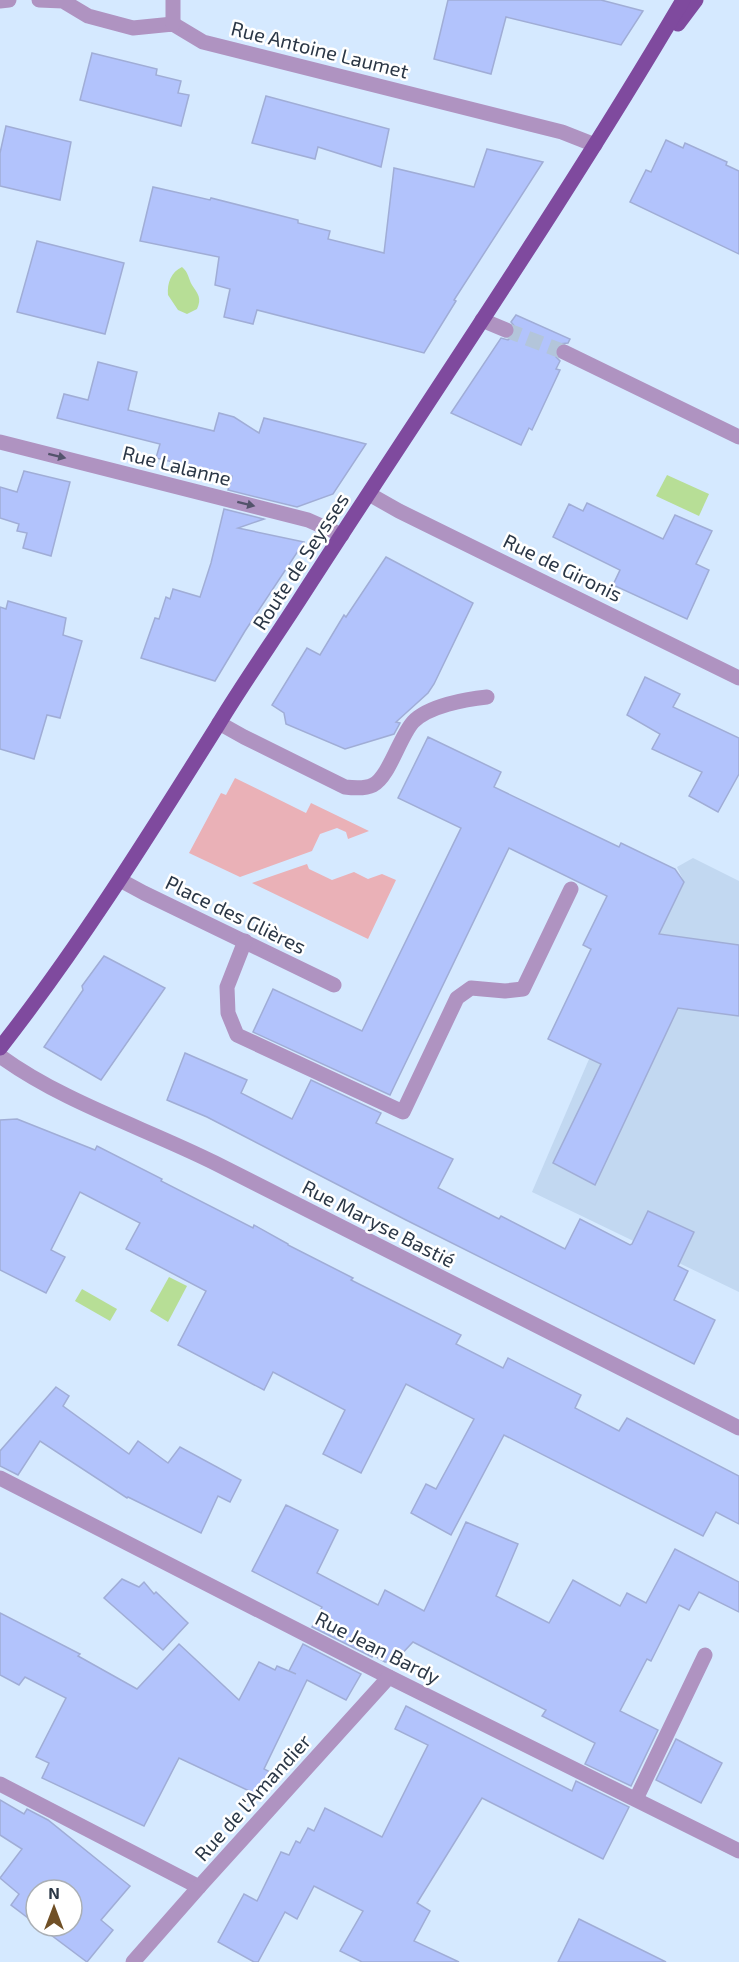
<svg xmlns="http://www.w3.org/2000/svg" width="739" height="1962" font-family="'Exo 2',sans-serif">
	<style>
		.built { fill: #c2d8f1 }
		.green { fill: #eab1b7 }
		.water { fill: #b7de96 }
		.building { fill: #b2c3fc; stroke: #a0add6; stroke-width: 1.5 }
		.lines { fill: none; stroke-linecap: round; stroke-linejoin: round }
		.minor-tunnel { stroke: #b3c5da; stroke-width: 15; stroke-dasharray: 15 8; stroke-linecap: butt }
		.minor { stroke: #af93c1; stroke-width: 15 }
		.major { stroke: #7f4a9e; stroke-width: 15 }
		.oneway { fill: #53536b }
		.labels { text-anchor: middle; dominant-baseline: central; stroke-width: 5; stroke-linejoin: round; paint-order: stroke }
		.street-label { font-size: 20px; fill: #2b3746; stroke: #fff }
	</style>
	<rect width="100%" height="100%" fill="#d5e9ff"/>
	<path class="built" d="M693 858 739 881V1292L532 1192 662 889 678 896 684 882 677 867Z"/>
	<g class="green">
		<path d="M235 778 306 813 311 803 369 831 348 839 346 832 337 828 320 834 312 851 240 877 189 853 221 793 226 795Z"/>
		<path d="M307 864 309 869 332 880 354 872 368 879 382 874 396 880 368 939 252 883Z"/>
	</g>
	<g class="water">
		<path d="M182 267C189 273 188 278 192 285 198 294 202 298 197 309L187 314 178 310 168 295C167 283 171 272 182 267Z"/>
		<path d="M667 475 709 494 699 516 656 496Z"/>
		<path d="M169 1277 187 1286 168 1322 150 1311Z"/>
		<path d="M82 1289 117 1309 110 1321 75 1301Z"/>
	</g>
	<g class="building">
		<path d="M448 0H601L643 11 621 45 506 17 491 74 434 59Z"/>
		<path d="M92 53 157 69 156 75 181 81 178 93 189 95 181 126 80 100Z"/>
		<path d="M266 96 389 129 381 167 318 147 315 159 252 143Z"/>
		<path d="M6 126 71 142 60 200 0 186V153Z"/>
		<path d="M666 140 683 148 685 143 727 162 726 165 739 171V254L630 202 646 170 651 172Z"/>
		<path d="M487 149 543 162 454 300 456 301 424 353 257 310 253 324 224 317 230 289 215 285 219 257 140 241 153 187 210 200 211 198 298 220V223L330 231 328 239 384 253 394 168 474 187Z"/>
		<path d="M37 241 124 263 105 334 17 312Z"/>
		<path d="M516 315 570 339 568 343 559 344 555 348 556 357 560 361 556 369 560 370 532 430 529 428 521 445 451 413 501 338 508 340 515 334 516 328 511 322Z"/>
		<path d="M98 362 137 372 128 410 214 431 219 413 234 417 259 433 264 418 366 444 333 494 297 507 228 490 232 476 156 458 160 444 57 418 64 394 88 400Z"/>
		<path d="M24 471 70 482 51 556 23 548 27 533 17 531 19 524 0 518V487L17 492Z"/>
		<path d="M587 503 663 539 675 515 712 531 696 564 709 570 687 619 613 585 620 570 553 537 569 504 583 511Z"/>
		<path d="M224 509 264 519 238 528 304 542 245 631 215 681 141 658 155 618 159 619 166 597 170 599 173 589 200 597 211 563Z"/>
		<path d="M386 557 473 603 434 684 428 693 396 722 400 723 394 734 345 749 286 724 284 713 272 705 307 648 320 655 344 615 346 617Z"/>
		<path d="M8 601 66 618 63 635 82 641 60 718 47 715 34 759 0 749V607L6 609Z"/>
		<path d="M645 677 680 694 673 707 739 738V774L718 812 689 796 702 772 652 749 660 734 627 715Z"/>
		<path d="M428 737 501 772 494 787 619 847 621 843 675 869 684 882 659 934 739 945V1016L678 1008 595 1185 553 1163 601 1064 548 1039 591 949 583 945 607 896 509 848 390 1095 253 1032 273 989 362 1031 461 828 398 798Z"/>
		<path d="M104 956 165 988 101 1080 44 1047 83 990 82 986Z"/>
		<path d="M185 1053 247 1080 241 1093 292 1119 311 1080 381 1113 376 1123 453 1159 438 1188 499 1219 501 1216 565 1249 580 1219 630 1245 632 1244 648 1211 694 1232 678 1266 688 1271 674 1300 715 1320 694 1364 406 1220 207 1117 167 1100Z"/>
		<path d="M17 1119 95 1150 97 1146 162 1179 161 1181 253 1228 254 1225 288 1244V1245L353 1278 351 1280 461 1335 456 1344 503 1368 508 1358 581 1395 575 1408 619 1431 627 1418 739 1476V1524L716 1512 703 1536 504 1435 451 1535 411 1513 426 1484 436 1489 474 1419 406 1384 361 1473 323 1454 345 1410 273 1372 264 1390 178 1345 206 1291 126 1249 140 1223 80 1192 51 1250 65 1257 46 1293 0 1270V1120Z"/>
		<path d="M56 1387 69 1396 63 1406 129 1454 138 1441 168 1463 180 1447 241 1480 230 1502 218 1496 201 1533 128 1497 127 1498 40 1441 18 1475 0 1466V1451Z"/>
		<path d="M286 1505 338 1530 317 1573 378 1605 385 1590 424 1611 466 1522 518 1544 496 1596 549 1623 573 1580 620 1606 627 1593 646 1603 675 1549 739 1582V1612L699 1592 689 1610 679 1605 651 1661 647 1659 620 1711 658 1730 631 1786 585 1764 595 1743 542 1716 546 1710 413 1642 394 1662H385L373 1655 372 1657 312 1627 322 1607 252 1571Z"/>
		<path d="M122 1579 139 1587 144 1582 154 1594 156 1592 188 1623 163 1650 104 1598Z"/>
		<path d="M0 1613 80 1654 78 1656 137 1689 179 1644 239 1700 259 1662 275 1670 277 1666 296 1674 289 1671 303 1644 361 1674 346 1700 307 1680 264 1769 272 1773V1786L262 1797 179 1758 144 1826 42 1778 49 1763 36 1757 66 1698 25 1677 19 1685 0 1675Z"/>
		<path d="M406 1706 572 1791 576 1781 629 1807 603 1859 482 1798 417 1903 430 1911 414 1941 459 1962H362L340 1951 363 1911 314 1886 297 1919 285 1912 258 1962H254L218 1942 244 1894 257 1901 281 1852 289 1855 296 1841 300 1843 308 1828 314 1831 325 1808 382 1837 428 1745 395 1729Z"/>
		<path d="M676 1739 722 1763 701 1803 656 1780Z"/>
		<path d="M0 1800 24 1814 27 1809 48 1820 130 1886 101 1920 113 1930 87 1962 39 1926H72V1890H36V1924L11 1905 19 1894 0 1878 22 1849 0 1835Z"/>
		<path d="M579 1919 666 1962H558Z"/>
	</g>
	<g class="lines">
		<path class="minor-tunnel" d="M506 330 564 352"/>
		<g class="minor">
			<path d="M39 0 63 1 88 16 133 28 173 24 203 42 562 132 595 145"/>
			<path d="M0 1 9 0"/>
			<path d="M173 24V0"/>
			<path d="M482 320 506 330"/>
			<path d="M564 352 739 437"/>
			<path d="M0 442 308 520 342 535"/>
			<path d="M369 494 399 511 739 678"/>
			<path d="M219 723 244 737 345 787C353 788 365 789 373 785 389 777 400 736 413 722 428 706 466 699 487 697"/>
			<path d="M120 880 144 893 334 985"/>
			<path d="M245 941 227 987 228 1013 237 1035 403 1112 457 998 471 988 505 991 523 989 571 889"/>
			<path d="M0 1056C63 1102 145 1128 215 1163 390 1252 565 1340 739 1428"/>
			<path d="M0 1478 389 1677 739 1851"/>
			<path d="M0 1784 199 1887 389 1677"/>
			<path d="M636 1799 705 1655"/>
			<path d="M133 1962 199 1887"/>
		</g>
		<g class="major">
			<path d="M678 24 696 0"/>
			<path d="M0 1048C80 946 149 835 218 725 244 682 273 641 300 599 428 400 563 204 683 0"/>
		</g>
	</g>
	<defs><path id="oneway-solid" d="M-6-.8H1V-3.2L6.5 0L1 3.2V.8H-6Z" transform="scale(1.5)"/></defs>
	<g class="oneway">
		<use href="#oneway-solid" transform="translate(57 456) rotate(14)"/>
		<use href="#oneway-solid" transform="translate(246 504) rotate(14)"/>
	</g>
	<g class="labels">
		<g class="street-label">
			<text transform="translate(320 49) rotate(14)">Rue Antoine Laumet</text>
			<text transform="translate(177 465) rotate(14)">Rue Lalanne</text>
			<text transform="translate(300 561) rotate(-57)">Route de Seysses</text>
			<text transform="translate(563 567) rotate(26)">Rue de Gironis</text>
			<text transform="translate(236 914) rotate(26)">Place des Glières</text>
			<text transform="translate(379 1223) rotate(27)">Rue Maryse Bastié</text>
			<text transform="translate(378 1647) rotate(27)">Rue Jean Bardy</text>
			<text transform="translate(252 1797) rotate(-48)">Rue de l'Amandier</text>
		</g>
	</g>
	<g transform="translate(54 1908)"><circle r="28" fill="#ffffff" stroke="#aaafb5" stroke-width="1.5"/>
	<path d="M0-4.5L10 22L0 15L-10 22Z" fill="#705026"/>
	<text y="-9" font-size="16" font-weight="bold" text-anchor="middle" fill="#2b3746">N</text>
	</g>
</svg>
